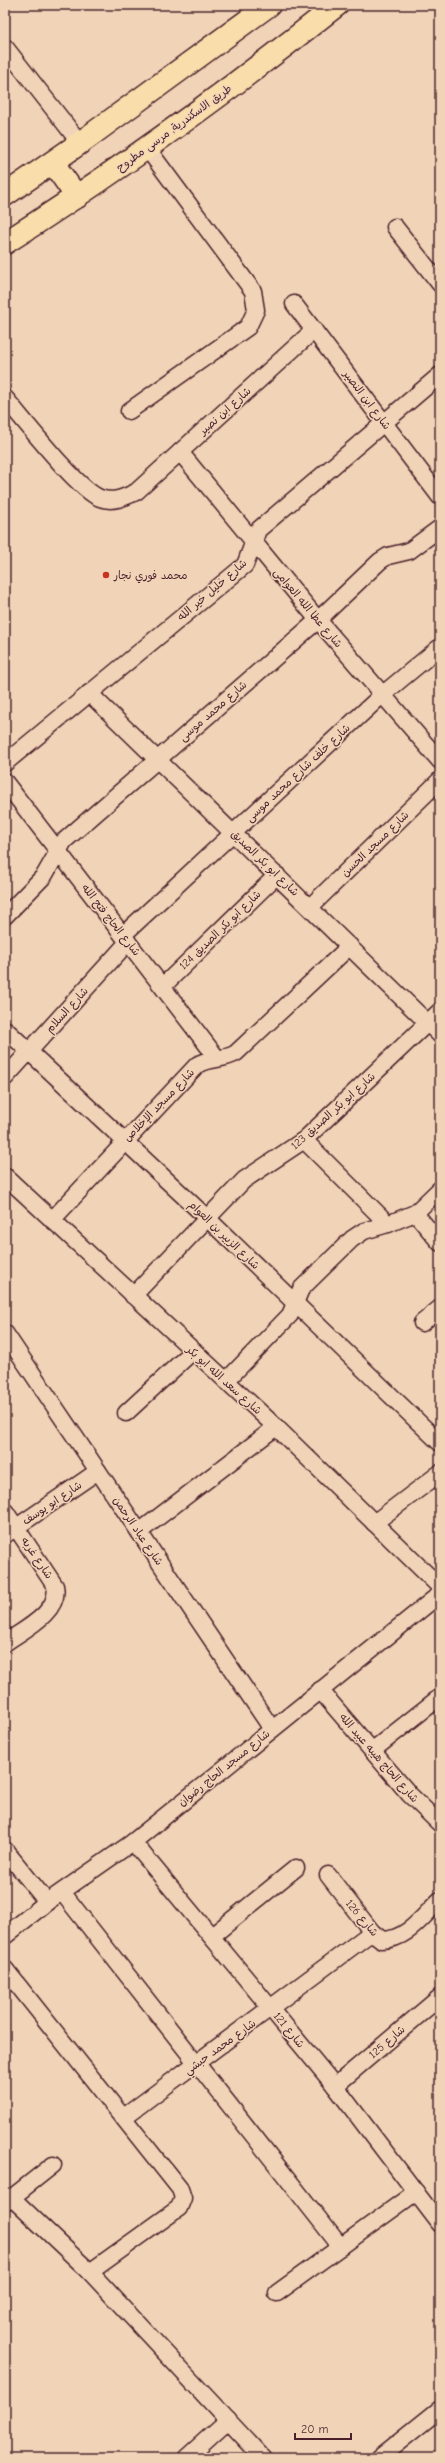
<svg xmlns="http://www.w3.org/2000/svg" width="445" height="2463" font-family="'Comic Neue','Playpen Sans Arabic',sans-serif">
	<style>
		.lines { fill: none; stroke-linecap: round; stroke-linejoin: round }
		.minor-casing { stroke: #4a1f2b; stroke-width: 19 }
		.primary-casing { stroke: #4a1f2b; stroke-width: 25 }
		.minor { stroke: #f1d4b7; stroke-width: 16 }
		.primary { stroke: #f9deab; stroke-width: 22 }
		.poi-dot { fill: #c8321e; stroke: #f1d4b7; stroke-width: 1.5 }
		.labels { text-anchor: middle; dominant-baseline: central; stroke-width: 3; stroke-linejoin: round; paint-order: stroke }
		.street-label { font-size: 11px; fill: #4a1f2b; stroke: #f1d4b7 }
		.poi-label { font-size: 11px; fill: #4a1f2b; stroke: #f1d4b7; text-anchor: start }
	</style>
	<rect width="100%" height="100%" fill="#f1d4b7"/>
	<filter id="ink" filterUnits="userSpaceOnUse"><feTurbulence type="fractalNoise" baseFrequency=".025" numOctaves="2"/><feDisplacementMap in="SourceGraphic" scale="8" xChannelSelector="R" yChannelSelector="G"/><feConvolveMatrix kernelMatrix="1 2 1 2 8 2 1 2 1" color-interpolation-filters="sRGB"/></filter>
	<g filter="url(#ink)">
		<g class="lines">
			<defs>
				<g id="minor">
					<path d="M5 47 80 143"/>
					<path d="M395 227 440 284"/>
					<path d="M294 304 440 497"/>
					<path d="M5 398C24 420 78 490 100 498 113 503 125 497 136 492L314 330"/>
					<path d="M129 411 248 327 256 310 253 291 147 148"/>
					<path d="M180 452 318 620 440 761"/>
					<path d="M89 693 440 1035"/>
					<path d="M5 763 245 565 258 530 440 375"/>
					<path d="M5 782 217 1058"/>
					<path d="M310 907 440 780"/>
					<path d="M5 916 44 876 64 841 318 620 380 561 388 556 409 551 440 528"/>
					<path d="M123 935 382 695 440 647"/>
					<path d="M163 986 277 875"/>
					<path d="M5 1029 207 1218 440 1443"/>
					<path d="M5 1078 128 942"/>
					<path d="M304 1140 388 1224"/>
					<path d="M5 1176 276 1427 440 1587"/>
					<path d="M415 1213 440 1243"/>
					<path d="M52 1220 197 1065C209 1057 223 1061 236 1053L350 946"/>
					<path d="M133 1296 244 1180 304 1140 440 1011"/>
					<path d="M422 1323 440 1308"/>
					<path d="M5 1333 272 1729"/>
					<path d="M226 1381 290 1315 301 1289 352 1239 364 1231 388 1224 415 1213 440 1189"/>
					<path d="M126 1413 193 1351"/>
					<path d="M5 1511 55 1586C61 1612 23 1630 5 1643"/>
					<path d="M374 1523 440 1473"/>
					<path d="M139 1532 276 1427"/>
					<path d="M5 1535 98 1471"/>
					<path d="M320 1690 410 1795 440 1824"/>
					<path d="M373 1750 440 1697"/>
					<path d="M133 1842 335 2086 440 2224"/>
					<path d="M5 1850 47 1902"/>
					<path d="M328 1875 372 1932 382 1940C407 1940 423 1916 440 1900"/>
					<path d="M62 1892 341 2247"/>
					<path d="M5 1936 47 1902 133 1842 440 1594"/>
					<path d="M212 1936 296 1868"/>
					<path d="M5 1969 180 2189 183 2198 179 2208 90 2272"/>
					<path d="M335 2086 440 1997"/>
					<path d="M124 2117 372 1932"/>
					<path d="M12 2198 90 2272 263 2458"/>
					<path d="M5 2203 53 2165"/>
					<path d="M277 2293 416 2192"/>
					<path d="M186 2458 228 2420"/>
					<path d="M379 2458 440 2409"/>
				</g>
				<g id="primary">
					<path d="M53 163 77 197"/>
					<path d="M5 195 80 143 269 5"/>
					<path d="M5 243C120 170 230 90 337 5"/>
				</g>
			</defs>
			<use href="#minor" class="minor-casing"/>
			<use href="#primary" class="primary-casing"/>
			<use href="#minor" class="minor"/>
			<use href="#primary" class="primary"/>
		</g>
	</g>
	<circle class="poi-dot" cx="106" cy="575" r="4"/>
	<g class="labels">
		<g class="street-label">
			<text transform="translate(174 128) rotate(-36)">طريق الاسكندرية, مرسى مطروح</text>
			<text transform="translate(367 400) rotate(53)">شارع ابن النصير</text>
			<text transform="translate(225 411) rotate(-42)">شارع ابن نصير</text>
			<text transform="translate(212 590) rotate(-41)">شارع خليل خير الله</text>
			<text transform="translate(308 608) rotate(50)">شارع عطا الله العوامى</text>
			<text transform="translate(213 711) rotate(-41)">شارع محمد موسى</text>
			<text transform="translate(298 773) rotate(-43)">شارع خلف شارع محمد موسى</text>
			<text transform="translate(375 844) rotate(-44)">شارع مسجد الحسن</text>
			<text transform="translate(265 863) rotate(44)">شارع ابو بكر الصديق</text>
			<text transform="translate(111 920) rotate(52)">شارع الحاج فتح الله</text>
			<text transform="translate(220 930) rotate(-44)">شارع ابو بكر الصديق 124</text>
			<text transform="translate(67 1010) rotate(-48)">شارع السلام</text>
			<text transform="translate(159 1105) rotate(-46)">شارع مسجد الإخلاص</text>
			<text transform="translate(333 1111) rotate(-42)">شارع ابو بكر الصديق 123</text>
			<text transform="translate(224 1235) rotate(44)">شارع الزبير بن العوام</text>
			<text transform="translate(224 1380) rotate(42)">شارع سعد الله ابو بكر</text>
			<text transform="translate(52 1503) rotate(-34)">شارع ابو يوسف</text>
			<text transform="translate(138 1531) rotate(56)">شارع عباد الرحمن</text>
			<text transform="translate(37 1558) rotate(56)">شارع غربه</text>
			<text transform="translate(379 1758) rotate(49)">شارع الحاج هيبه عبيد الله</text>
			<text transform="translate(224 1768) rotate(-39)">شارع مسجد الحاج رضوان</text>
			<text transform="translate(362 1918) rotate(50)">شارع 126</text>
			<text transform="translate(289 2030) rotate(51)">شارع 121</text>
			<text transform="translate(387 2042) rotate(-41)">شارع 125</text>
			<text transform="translate(220 2047) rotate(-36)">شارع محمد حبشي</text>
		</g>
		<g class="poi-label">
			<text x="114" y="575">محمد فوري نجار</text>
		</g>
	</g>
	<rect width="445" height="2463" fill="none" stroke="#f1d4b7" stroke-width="20"/>
	<rect x="10" y="10" width="425" height="2443" fill="none" stroke="#4a1f2b" stroke-width="1.5" filter="url(#ink)"/>
	<path d="M295 2433v6h56v-6" fill="none" stroke="#4a1f2b" stroke-width="2"/>
	<text x="301" y="2433" font-size="12" fill="#4a1f2b" stroke="#f1d4b7" stroke-width="3" paint-order="stroke">20 m</text>
</svg>
